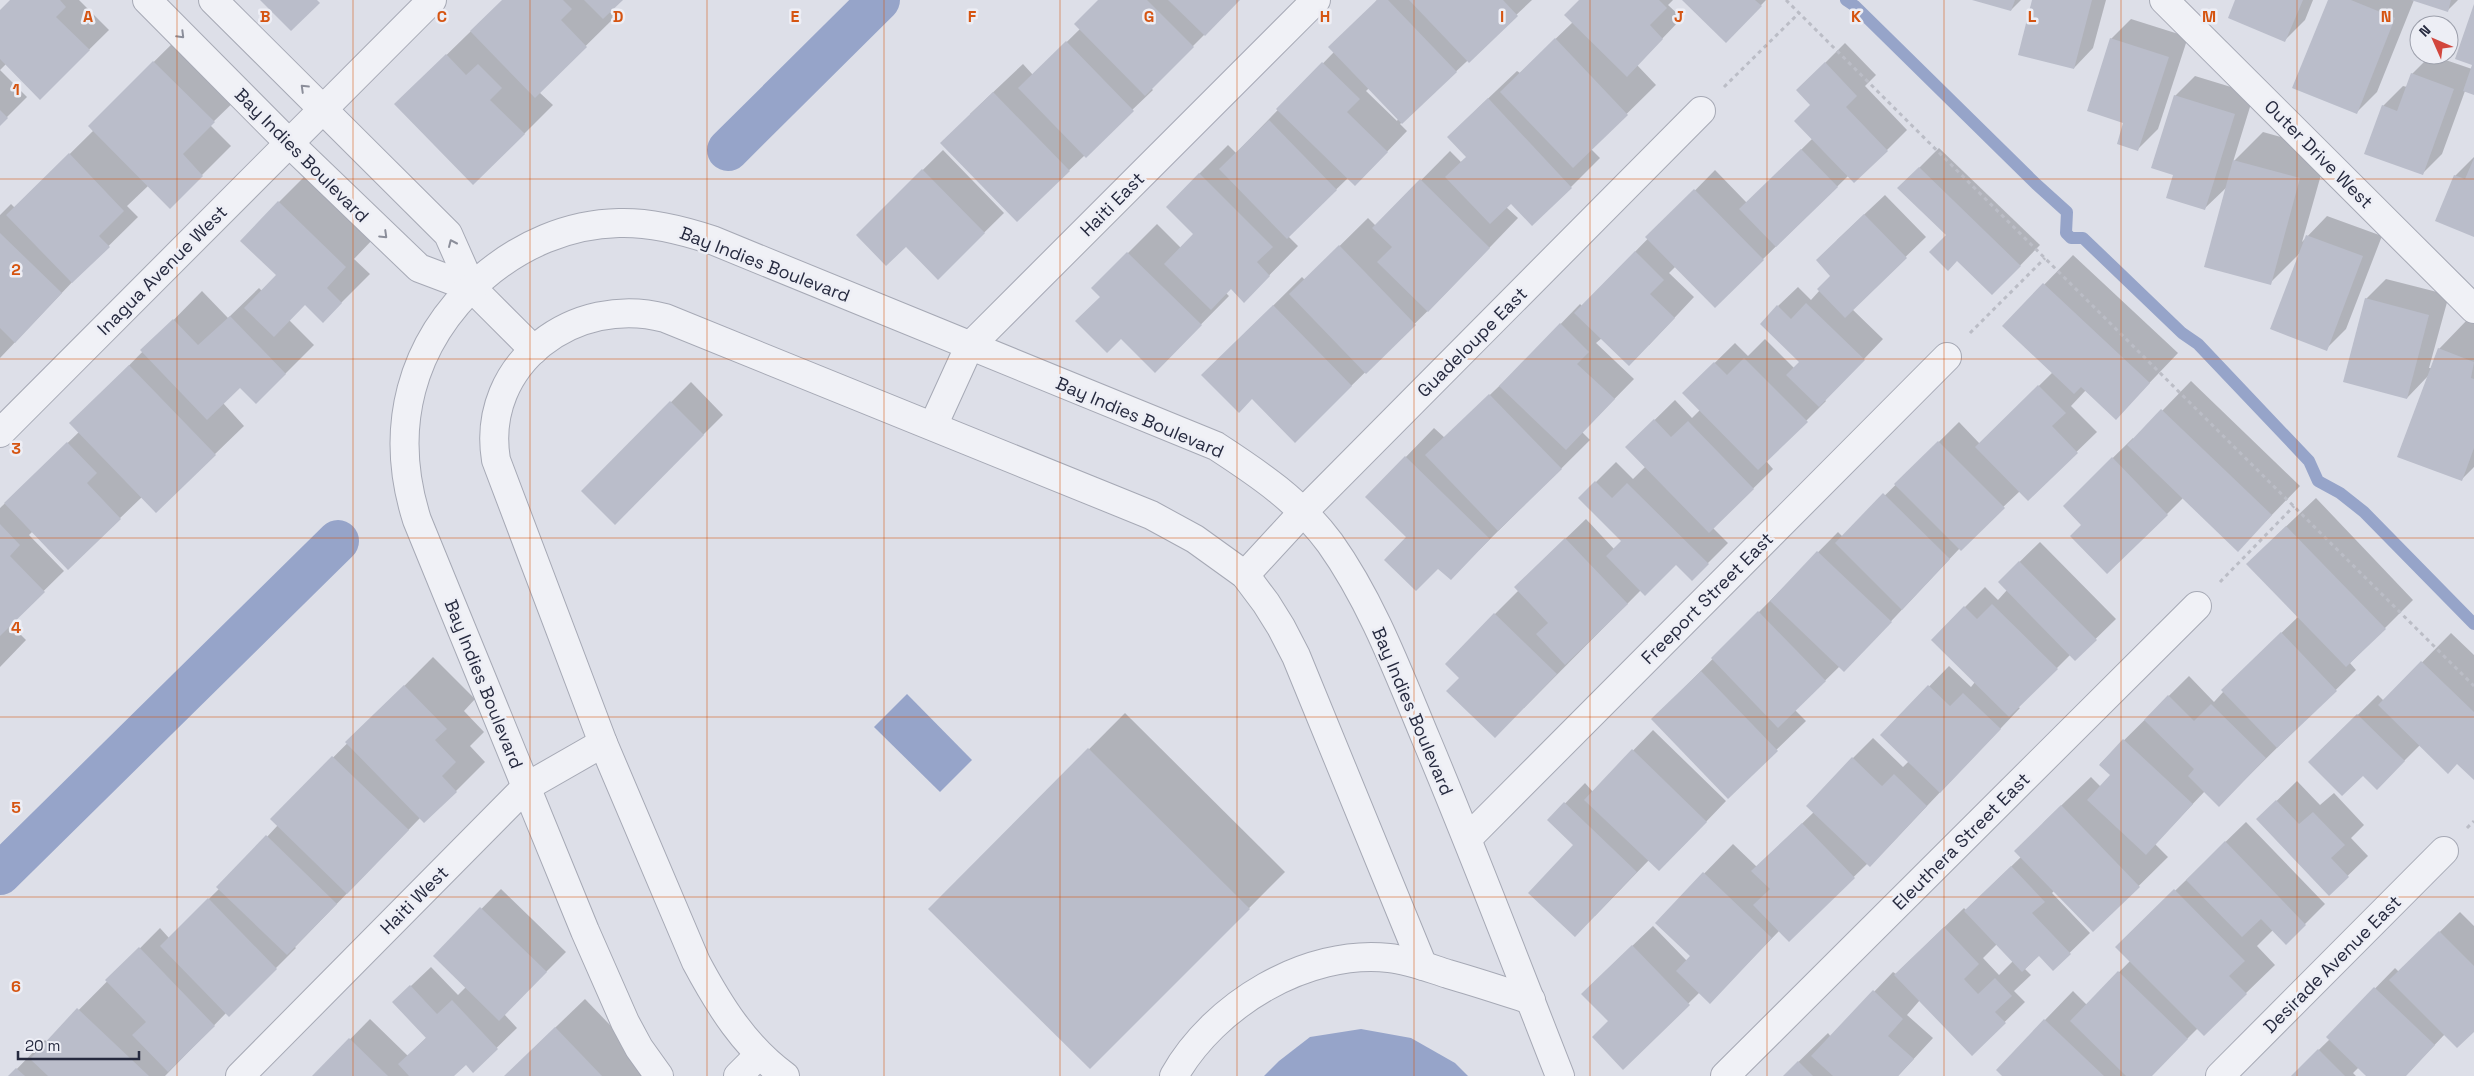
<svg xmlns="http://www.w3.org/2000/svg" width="2474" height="1076" font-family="'Space Grotesk',sans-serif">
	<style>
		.water { fill: #96a4c9 }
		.shadow { fill: #0003; fill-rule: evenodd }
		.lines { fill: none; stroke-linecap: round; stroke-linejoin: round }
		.stream { stroke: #96a4c9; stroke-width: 12 }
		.canal { stroke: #96a4c9; stroke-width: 42 }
		.building { fill: #babdca }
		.street-casing { stroke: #a6a9b5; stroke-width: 30 }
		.path { stroke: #bbbdc6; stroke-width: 3; stroke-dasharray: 4 4; stroke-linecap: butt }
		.street { stroke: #f0f1f6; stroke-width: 28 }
		.oneway { stroke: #8b8e9a }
		.grid { fill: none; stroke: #d55411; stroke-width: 1; stroke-opacity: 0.55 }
		.labels { text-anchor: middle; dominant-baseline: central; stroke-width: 5; stroke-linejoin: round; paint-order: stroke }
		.street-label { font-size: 18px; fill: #262a3f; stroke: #edeef5 }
		.grid-label { font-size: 16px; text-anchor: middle; font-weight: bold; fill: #d55411; stroke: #edeef5; stroke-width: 5; stroke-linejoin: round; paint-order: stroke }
	</style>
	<rect width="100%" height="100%" fill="#dddfe8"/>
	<g class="water">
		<path d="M907 694 972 760 940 792 874 727Z"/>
		<path d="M1361 1029 1411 1038 1455 1063 1468 1076H1264L1279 1061 1310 1037Z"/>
	</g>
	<g class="shadow">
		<path d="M11 0H79L109 30 40 98 6 64 0 70V11Z"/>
		<path d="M503 0H621L609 11 615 17 539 92 553 105 524 134 396 104Z"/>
		<path d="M1100 0H1239L1151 88 1153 90 1017 220 970 114 1023 64 1033 75 1080 29Z"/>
		<path d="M1377 0H1532L1400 124 1407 131 1355 185 1348 178 1288 236 1298 246 1244 301 1231 288 1226 293 1229 296 1155 371 1102 297 1093 288 1157 224 1181 248 1194 234 1199 174 1228 145 1236 153 1334 52ZM1369 88 1398 119 1397 121 1366 91Z"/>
		<path d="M1580 0H1673L1668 5 1682 18 1637 65 1656 85 1591 149 1600 158 1571 187 1532 224 1511 202 1506 207 1518 218 1444 295 1295 441 1252 397 1203 375 1302 277 1305 280 1368 218 1376 226 1450 151 1461 162 1467 157 1477 109 1517 71 1520 73 1573 22Z"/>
		<path d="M1684 0H1766L1726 41Z"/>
		<path d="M1975 0H2021L2011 10Z"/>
		<path d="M2033 0H2106L2093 48 2074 68Z"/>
		<path d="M2237 0H2313L2305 20 2285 40Z"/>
		<path d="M2329 0H2458L2448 10 2414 0 2377 92 2357 112Z"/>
		<path d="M2474 7V94L2465 91 2442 154 2422 174 2383 106 2403 86 2407 87 2412 74 2431 55 2472 69Z"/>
		<path d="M2131 19 2188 37 2158 129 2138 149 2125 122 2111 39Z"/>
		<path d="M183 33 243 93 210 125 231 146 170 207 148 186 127 206 138 217 77 277 0 358V215L11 204 15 208 93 131 89 126Z"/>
		<path d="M1845 43 1876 75 1865 86 1907 130 1887 150 1848 176 1715 306 1676 266 1669 273 1694 297 1649 345 1602 338 1596 343 1634 379 1582 432 1590 440 1479 550 1408 537 1367 497 1434 428 1445 438 1519 367 1580 304 1582 306 1715 170 1747 203 1813 138 1812 106 1817 71Z"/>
		<path d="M0 70 27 97 0 124Z"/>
		<path d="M2195 76 2254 94 2233 162 2263 132 2328 150 2302 242 2327 216 2382 236 2346 329 2326 349 2300 253 2270 283 2228 186 2204 209 2174 174 2175 96Z"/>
		<path d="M1939 148 2040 245 2012 274 1948 235 1899 188Z"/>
		<path d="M943 150 1004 213 938 278 906 245 857 235Z"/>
		<path d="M2474 157V236L2455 176Z"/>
		<path d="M307 174 374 238 354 259 370 274 323 321 305 304 289 320 314 345 285 374 240 386 223 403 244 426 156 511 142 497 68 568 33 531 29 535 64 571 10 624 26 640 0 667V508L79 432 100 395 202 291 228 318 259 288 262 291 277 275 279 202Z"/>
		<path d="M1885 195 1926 237 1852 309 1883 339 1825 400 1826 401 1766 461 1773 469 1713 528 1728 543 1692 579 1676 563 1641 590 1524 708 1461 678 1495 614 1519 590 1536 567 1586 519 1614 549 1623 541 1580 498 1616 462 1633 479 1646 466 1627 447 1675 400 1692 418 1700 410 1684 393 1735 343 1748 356 1765 339 1794 368 1801 362 1778 306 1798 287 1811 300 1820 290 1832 276 1837 240Z"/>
		<path d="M2073 255 2178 353 2116 418 2086 390 2071 406 2097 432 2028 499 2020 491 1960 548 1864 650 1840 666 1795 710 1806 721 1728 797 1682 690 1838 532 1843 537 1959 422 1980 444 2053 372 2004 326Z"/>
		<path d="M2386 279 2449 295 2429 368H2431L2439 349 2467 320 2474 322V467L2462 479 2428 376 2407 398 2366 299Z"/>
		<path d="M2191 381 2300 486 2266 521 2183 498 2167 514 2083 525 2064 506 2133 438 2134 440Z"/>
		<path d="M691 382 723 415 615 523 583 491Z"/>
		<path d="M2316 498 2413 600 2350 663 2356 670 2219 805 2205 791 2155 844 2168 857 2093 931 2054 891 2052 893 2090 933 2053 969 2039 955 2025 969 2031 975 2014 991 2025 1002 1972 1054 1920 1000 1907 1015 1933 1038 1898 1076H1784L1828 1033 1831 1037 1893 972 1896 974 1964 908 1966 910 2021 857 2044 822 2091 777 2101 787 2112 775 2100 764 2189 676 2214 702 2243 670 2299 616 2277 535ZM1997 944 2013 961 1999 975 1983 958Z"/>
		<path d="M2040 542 2116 619 2075 659 2070 655 2018 707 2020 708 1890 845 1868 863 1789 940 1780 930 1710 1002 1700 992 1623 1068 1609 1021 1603 974 1653 926 1687 961 1692 956 1657 922 1733 844 1757 867 1814 812 1853 758 1873 738 1903 767 1909 761 1882 735 1949 666 1971 687 1975 682 1965 607 1985 587 1998 600 2007 590 1999 582Z"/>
		<path d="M2451 633 2474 655V778L2457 762 2420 745 2377 788 2363 774 2310 762 2378 695 2384 701Z"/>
		<path d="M433 657 475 699 464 711 484 732 470 746 485 762 456 791 424 822 420 818 295 947 296 948 229 1015 227 1012 165 1076H10L45 1040 47 1042 160 928 169 938 220 888 278 825 272 819Z"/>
		<path d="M1125 713 1285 872 1090 1068 930 909Z"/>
		<path d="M1653 730 1726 801 1679 850 1649 860 1595 916 1575 845 1549 820 1585 783 1593 792Z"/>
		<path d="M2297 781 2320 805 2334 793 2364 825 2351 838 2368 856 2329 894 2258 819Z"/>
		<path d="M2246 822 2325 904 2286 943 2273 930 2257 946 2275 965 2246 993 2198 1028 2150 1076H2003L2045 1020 2073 991 2087 1005 2131 960 2117 947Z"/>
		<path d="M501 889 566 952 504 1014 517 1028 473 1071 466 1063 452 1076H314L370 1019 408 1056 427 1037 394 1002 431 967 458 995 466 987 435 956Z"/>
		<path d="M2460 912 2474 926V1030L2445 1034 2405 1076H2368L2359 1067 2353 1073 2356 1076H2292L2330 1039 2328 1037 2395 968 2399 972Z"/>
		<path d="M585 999 659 1076H506L532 1050Z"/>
	</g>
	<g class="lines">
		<path class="stream" d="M1846 0 1855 6 2036 184 2067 212 2066 233 2071 238H2083L2182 333 2198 344 2309 461 2318 481 2340 493 2364 512 2474 624"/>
		<g class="canal">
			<path d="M728 150 879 0"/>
			<path d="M0 874 338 541"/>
		</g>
	</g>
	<g class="building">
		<path d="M10 0H60L66 7 56 17 90 50 40 100 0 59V10Z"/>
		<path d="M260 0H317L320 3 291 31Z"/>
		<path d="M502 0H563L572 9 561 20 587 47 535 98 470 31Z"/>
		<path d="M584 0H623L603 19Z"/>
		<path d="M1098 0H1147L1194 47 1145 96 1074 24Z"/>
		<path d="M1168 0H1240L1205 36Z"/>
		<path d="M1377 0H1388L1457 72 1402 124 1328 47Z"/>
		<path d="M1409 0H1503L1518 16 1469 63Z"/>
		<path d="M1579 0H1659L1667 8 1650 25 1663 39 1627 77 1564 15Z"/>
		<path d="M1682 0H1755L1762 6 1726 43Z"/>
		<path d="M1972 0H2015L2011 11Z"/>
		<path d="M2032 0H2092L2074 69 2018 55Z"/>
		<path d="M2235 0H2303L2285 42 2228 18Z"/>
		<path d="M2328 0H2351L2395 18 2357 114 2292 88Z"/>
		<path d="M2411 0H2451L2448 12Z"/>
		<path d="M2474 4V95L2463 91 2472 65 2455 59Z"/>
		<path d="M1555 38 1628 115 1573 168 1500 92Z"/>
		<path d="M2110 38 2169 57 2138 151 2117 144 2123 123 2087 111Z"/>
		<path d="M1066 41 1134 111 1086 158 1018 88Z"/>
		<path d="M446 54 466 75 478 64 502 88 490 100 525 134 473 185 394 104Z"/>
		<path d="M153 61 215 122 183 154 203 176 170 209 88 126Z"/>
		<path d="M1322 62 1360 99 1347 112 1388 152 1355 186 1276 109Z"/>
		<path d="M1825 62 1857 96 1846 107 1888 151 1854 183 1794 121 1810 105 1796 90Z"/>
		<path d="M2411 73 2454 89 2423 175 2364 154 2382 105 2397 111Z"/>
		<path d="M993 92 1070 171 1017 222 940 143Z"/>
		<path d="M2174 95 2235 114 2205 210 2166 198 2173 175 2151 168Z"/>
		<path d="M1488 98 1572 188 1532 226 1511 204 1490 224 1445 177 1466 157 1447 137Z"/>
		<path d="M0 110 8 118 0 126Z"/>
		<path d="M1269 120 1337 190 1287 239 1219 169Z"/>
		<path d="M1801 149 1838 187 1776 247 1739 209Z"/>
		<path d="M69 153 124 211 99 236 110 247 72 283 6 215Z"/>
		<path d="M2474 158V237L2435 221 2454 175 2465 179Z"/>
		<path d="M2233 160 2300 178 2271 285 2204 267Z"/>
		<path d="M1919 167 2021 266 1992 295 1957 261 1948 271 1929 252 1946 235 1897 188Z"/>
		<path d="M922 169 985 233 938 280 906 247 886 266 856 235Z"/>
		<path d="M1199 173 1273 247 1257 262 1270 276 1244 303 1231 289 1211 310 1164 264 1193 234 1166 207Z"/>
		<path d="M1420 179 1490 248 1428 312 1377 262 1392 247 1372 228Z"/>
		<path d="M1694 189 1764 260 1715 308 1645 237Z"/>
		<path d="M278 201 346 267 327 288 342 303 323 323 305 305 274 337 244 308 276 275 240 241Z"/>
		<path d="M1864 214 1907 258 1845 318 1817 289 1830 276 1816 260Z"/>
		<path d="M0 233 62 293 15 343 0 328Z"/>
		<path d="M2306 235 2363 256 2327 351 2270 329Z"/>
		<path d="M1339 245 1416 325 1366 374 1289 294Z"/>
		<path d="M1635 251 1664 280 1650 294 1675 318 1629 366 1574 313Z"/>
		<path d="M1127 252 1202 325 1155 373 1121 339 1107 353 1075 321 1100 297 1091 288Z"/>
		<path d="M2043 283 2150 383 2116 420 2081 387 2074 394 2002 326Z"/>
		<path d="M2365 298 2429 315 2407 399 2343 382Z"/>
		<path d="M1806 303 1865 360 1819 407 1786 375 1799 362 1760 324 1777 305 1791 319Z"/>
		<path d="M1273 305 1352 386 1295 443 1252 399 1239 413 1201 375Z"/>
		<path d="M230 316 286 374 256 404 240 388 207 420 140 350 173 319 198 345Z"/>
		<path d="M1560 323 1589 352 1577 364 1615 399 1566 450 1499 386Z"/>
		<path d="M2438 348 2474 362 2471 378 2474 379V448L2462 481 2397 457Z"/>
		<path d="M1744 358 1808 422 1758 470 1682 393 1714 362 1727 375Z"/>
		<path d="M129 365 216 455 156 513 69 423Z"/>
		<path d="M2038 385 2066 413 2052 426 2078 453 2028 501 1975 447Z"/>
		<path d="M1489 394 1562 469 1498 531 1425 455Z"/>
		<path d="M670 401 704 435 615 525 581 491Z"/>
		<path d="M2161 409 2272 515 2238 552 2127 445Z"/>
		<path d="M1654 419 1671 437 1688 421 1754 489 1709 533 1625 447Z"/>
		<path d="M1938 441 2005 508 1961 551 1894 484Z"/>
		<path d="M67 442 97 473 87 483 121 519 68 570 4 503Z"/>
		<path d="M1405 456 1490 539 1451 580 1438 569 1416 591 1384 560 1406 537 1365 497Z"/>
		<path d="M2112 457 2168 515 2107 574 2070 536 2081 525 2063 506Z"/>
		<path d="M1595 481 1612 498 1627 483 1709 564 1692 581 1676 565 1645 596 1606 556 1621 541 1578 498Z"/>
		<path d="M1883 493 1950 559 1902 610 1835 543Z"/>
		<path d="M0 524 20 545 10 556 45 592 0 636Z"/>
		<path d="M2286 526 2386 629 2346 667 2246 564Z"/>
		<path d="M1565 538 1628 604 1565 665 1536 634 1548 623 1514 587Z"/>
		<path d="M1817 551 1892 622 1844 672 1770 601Z"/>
		<path d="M2019 561 2097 640 2075 661 1998 582Z"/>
		<path d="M1992 604 2058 669 2009 717 1931 640 1964 606 1977 619Z"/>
		<path d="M1758 611 1826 681 1778 728 1711 658Z"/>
		<path d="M1494 613 1557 674 1495 738 1446 691 1459 678 1445 664Z"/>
		<path d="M2281 632 2337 691 2277 748 2221 690Z"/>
		<path d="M2421 661 2474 712V780L2457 764 2448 774 2378 705Z"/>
		<path d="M1701 671 1778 751 1728 799 1651 719Z"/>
		<path d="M404 685 447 729 435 740 456 762 442 776 457 792 424 823 345 742Z"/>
		<path d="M1928 685 1950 706 1963 693 2001 729 1940 793 1880 735Z"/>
		<path d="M2168 695 2194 721 2211 704 2266 758 2219 807 2188 776 2194 769 2144 720Z"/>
		<path d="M2357 714 2405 761 2377 790 2363 776 2342 796 2308 762Z"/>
		<path d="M2123 739 2193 804 2146 855 2087 800 2110 775 2099 765Z"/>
		<path d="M1088 748 1250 909 1090 1069 928 909Z"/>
		<path d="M1632 749 1707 822 1659 871 1584 800Z"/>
		<path d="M332 756 409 830 347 894 270 819Z"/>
		<path d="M1852 757 1882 786 1894 774 1927 806 1870 867 1806 806Z"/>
		<path d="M2276 800 2299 824 2313 812 2345 845 2331 858 2349 877 2329 896 2256 819Z"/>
		<path d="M1564 802 1637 872 1575 937 1528 893 1573 845 1547 820Z"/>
		<path d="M2061 805 2140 887 2093 932 2014 851Z"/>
		<path d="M1802 823 1855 878 1789 942 1753 905 1770 889 1751 871Z"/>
		<path d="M266 835 337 904 287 955 216 887Z"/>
		<path d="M2225 841 2306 925 2286 945 2261 919 2242 937 2186 880Z"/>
		<path d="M2011 866 2045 902 2032 913 2071 954 2053 971 2039 956 2022 972 1964 911Z"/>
		<path d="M1703 872 1772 938 1710 1004 1676 971 1690 956 1655 923Z"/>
		<path d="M2174 889 2245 961 2229 976 2247 994 2204 1036 2115 947Z"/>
		<path d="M208 898 277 969 229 1017 160 946Z"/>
		<path d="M480 907 547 972 499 1021 433 956Z"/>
		<path d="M1944 927 1979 964 1964 979 1978 994 1995 978 2012 996 1995 1012 2006 1023 1972 1056 1894 975Z"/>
		<path d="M2439 931 2474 966V1032L2457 1048 2389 980Z"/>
		<path d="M1632 945 1690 1005 1623 1070 1592 1037 1608 1021 1581 994Z"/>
		<path d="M139 947 215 1026 168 1072 132 1035 146 1022 105 980Z"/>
		<path d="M2118 971 2188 1039 2152 1076H2126L2070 1021Z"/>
		<path d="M410 985 437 1014 452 1000 498 1049 473 1073 466 1065 454 1076H409L398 1064 426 1038 392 1002Z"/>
		<path d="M2374 987 2435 1045 2406 1076H2366L2326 1037Z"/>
		<path d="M1873 990 1903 1019 1888 1036 1914 1059 1898 1076H1833L1811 1056Z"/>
		<path d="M77 1008 149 1076H48L30 1059Z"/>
		<path d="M2044 1019 2104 1076H2002L1996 1070Z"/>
		<path d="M555 1027 602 1076H504Z"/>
		<path d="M349 1038 388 1076H312Z"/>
		<path d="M2318 1049 2345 1076H2291Z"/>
		<path d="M1798 1061 1813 1076H1783Z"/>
		<path d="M16 1068 25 1076H8Z"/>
	</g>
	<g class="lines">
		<defs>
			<g id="street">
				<path d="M147 0 288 142 419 268 472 288"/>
				<path d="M213 0 448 234 472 288 534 350"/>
				<path d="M2164 0 2474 309"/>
				<path d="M933 426 969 347 1316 0"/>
				<path d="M0 433 432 0"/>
				<path d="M1245 575 1303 512 1701 111"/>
				<path d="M1468 838 1947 357"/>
				<path d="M240 1076 526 787 603 743"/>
				<path d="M659 1076 639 1048 625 1022 585 931 417 520C388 429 410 343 481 279 520 245 568 224 619 223 651 222 682 230 712 240L1216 446C1259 474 1299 501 1330 543 1372 602 1398 672 1426 739 1473 851 1516 964 1560 1076"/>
				<path d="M738 1076 759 1055"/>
				<path d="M785 1076C745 1047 719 1005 696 962L603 743 496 460C480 363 576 294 665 318L1151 515 1195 539 1245 575 1266 603 1281 627 1296 656 1423 966"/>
				<path d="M1174 1076C1214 1005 1306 949 1389 958 1409 960 1429 968 1448 974 1476 982 1503 991 1531 1000"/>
				<path d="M1725 1076 2197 606"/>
				<path d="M2220 1076 2444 851"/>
			</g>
		</defs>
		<use href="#street" class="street-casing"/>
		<g class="path">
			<path d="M1786 0 2474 686"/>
			<path d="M1724 87 1799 13"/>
			<path d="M1970 333 2045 258"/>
			<path d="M2220 582 2294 506"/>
			<path d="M2467 828 2474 821"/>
		</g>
		<use href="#street" class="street"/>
	</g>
	<defs><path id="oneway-chevron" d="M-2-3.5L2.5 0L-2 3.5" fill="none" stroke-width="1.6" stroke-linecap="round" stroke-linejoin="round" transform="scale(1.25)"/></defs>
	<g class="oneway">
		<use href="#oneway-chevron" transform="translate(181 35) rotate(45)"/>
		<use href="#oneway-chevron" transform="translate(304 88) rotate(-136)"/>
		<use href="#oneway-chevron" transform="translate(384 235) rotate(44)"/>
		<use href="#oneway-chevron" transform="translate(452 243) rotate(-114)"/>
	</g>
	<path class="grid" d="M177 0V1076M353 0V1076M530 0V1076M707 0V1076M884 0V1076M1060 0V1076M1237 0V1076M1414 0V1076M1590 0V1076M1767 0V1076M1944 0V1076M2121 0V1076M2297 0V1076M0 179H2474M0 359H2474M0 538H2474M0 717H2474M0 897H2474"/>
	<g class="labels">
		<g class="street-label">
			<text transform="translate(2319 154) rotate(45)">Outer Drive West</text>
			<text transform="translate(302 155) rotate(45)">Bay Indies Boulevard</text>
			<text transform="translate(1112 204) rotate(-45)">Haiti East</text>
			<text transform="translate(765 264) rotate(21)">Bay Indies Boulevard</text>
			<text transform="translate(162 270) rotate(-45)">Inagua Avenue West</text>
			<text transform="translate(1472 342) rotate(-45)">Guadeloupe East</text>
			<text transform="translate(1140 417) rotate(23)">Bay Indies Boulevard</text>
			<text transform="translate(1707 598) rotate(-45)">Freeport Street East</text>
			<text transform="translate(484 684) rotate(68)">Bay Indies Boulevard</text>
			<text transform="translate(1413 711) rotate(67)">Bay Indies Boulevard</text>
			<text transform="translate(1961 841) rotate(-45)">Eleuthera Street East</text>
			<text transform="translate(414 900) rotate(-45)">Haiti West</text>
			<text transform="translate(2332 964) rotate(-45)">Desirade Avenue East</text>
		</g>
	</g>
	<g class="grid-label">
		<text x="88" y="22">A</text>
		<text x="265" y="22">B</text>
		<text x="442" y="22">C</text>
		<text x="618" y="22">D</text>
		<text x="795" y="22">E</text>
		<text x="972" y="22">F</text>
		<text x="1149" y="22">G</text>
		<text x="1325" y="22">H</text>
		<text x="1502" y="22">I</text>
		<text x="1679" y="22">J</text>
		<text x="1856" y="22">K</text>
		<text x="2032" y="22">L</text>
		<text x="2209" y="22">M</text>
		<text x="2386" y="22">N</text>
		<text x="16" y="95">1</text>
		<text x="16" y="275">2</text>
		<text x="16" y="454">3</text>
		<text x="16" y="633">4</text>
		<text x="16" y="813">5</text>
		<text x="16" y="992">6</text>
	</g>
	<g transform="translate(2434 40) rotate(315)"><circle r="24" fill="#edeef5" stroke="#9da0ac"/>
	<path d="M0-4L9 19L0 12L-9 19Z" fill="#d2463d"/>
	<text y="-8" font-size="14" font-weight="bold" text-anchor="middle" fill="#262a3f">N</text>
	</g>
	<path d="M18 1051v8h121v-8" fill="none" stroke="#262a3f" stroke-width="2.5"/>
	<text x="25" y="1051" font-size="15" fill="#262a3f" stroke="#edeef5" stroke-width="4" paint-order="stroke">20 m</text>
</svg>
